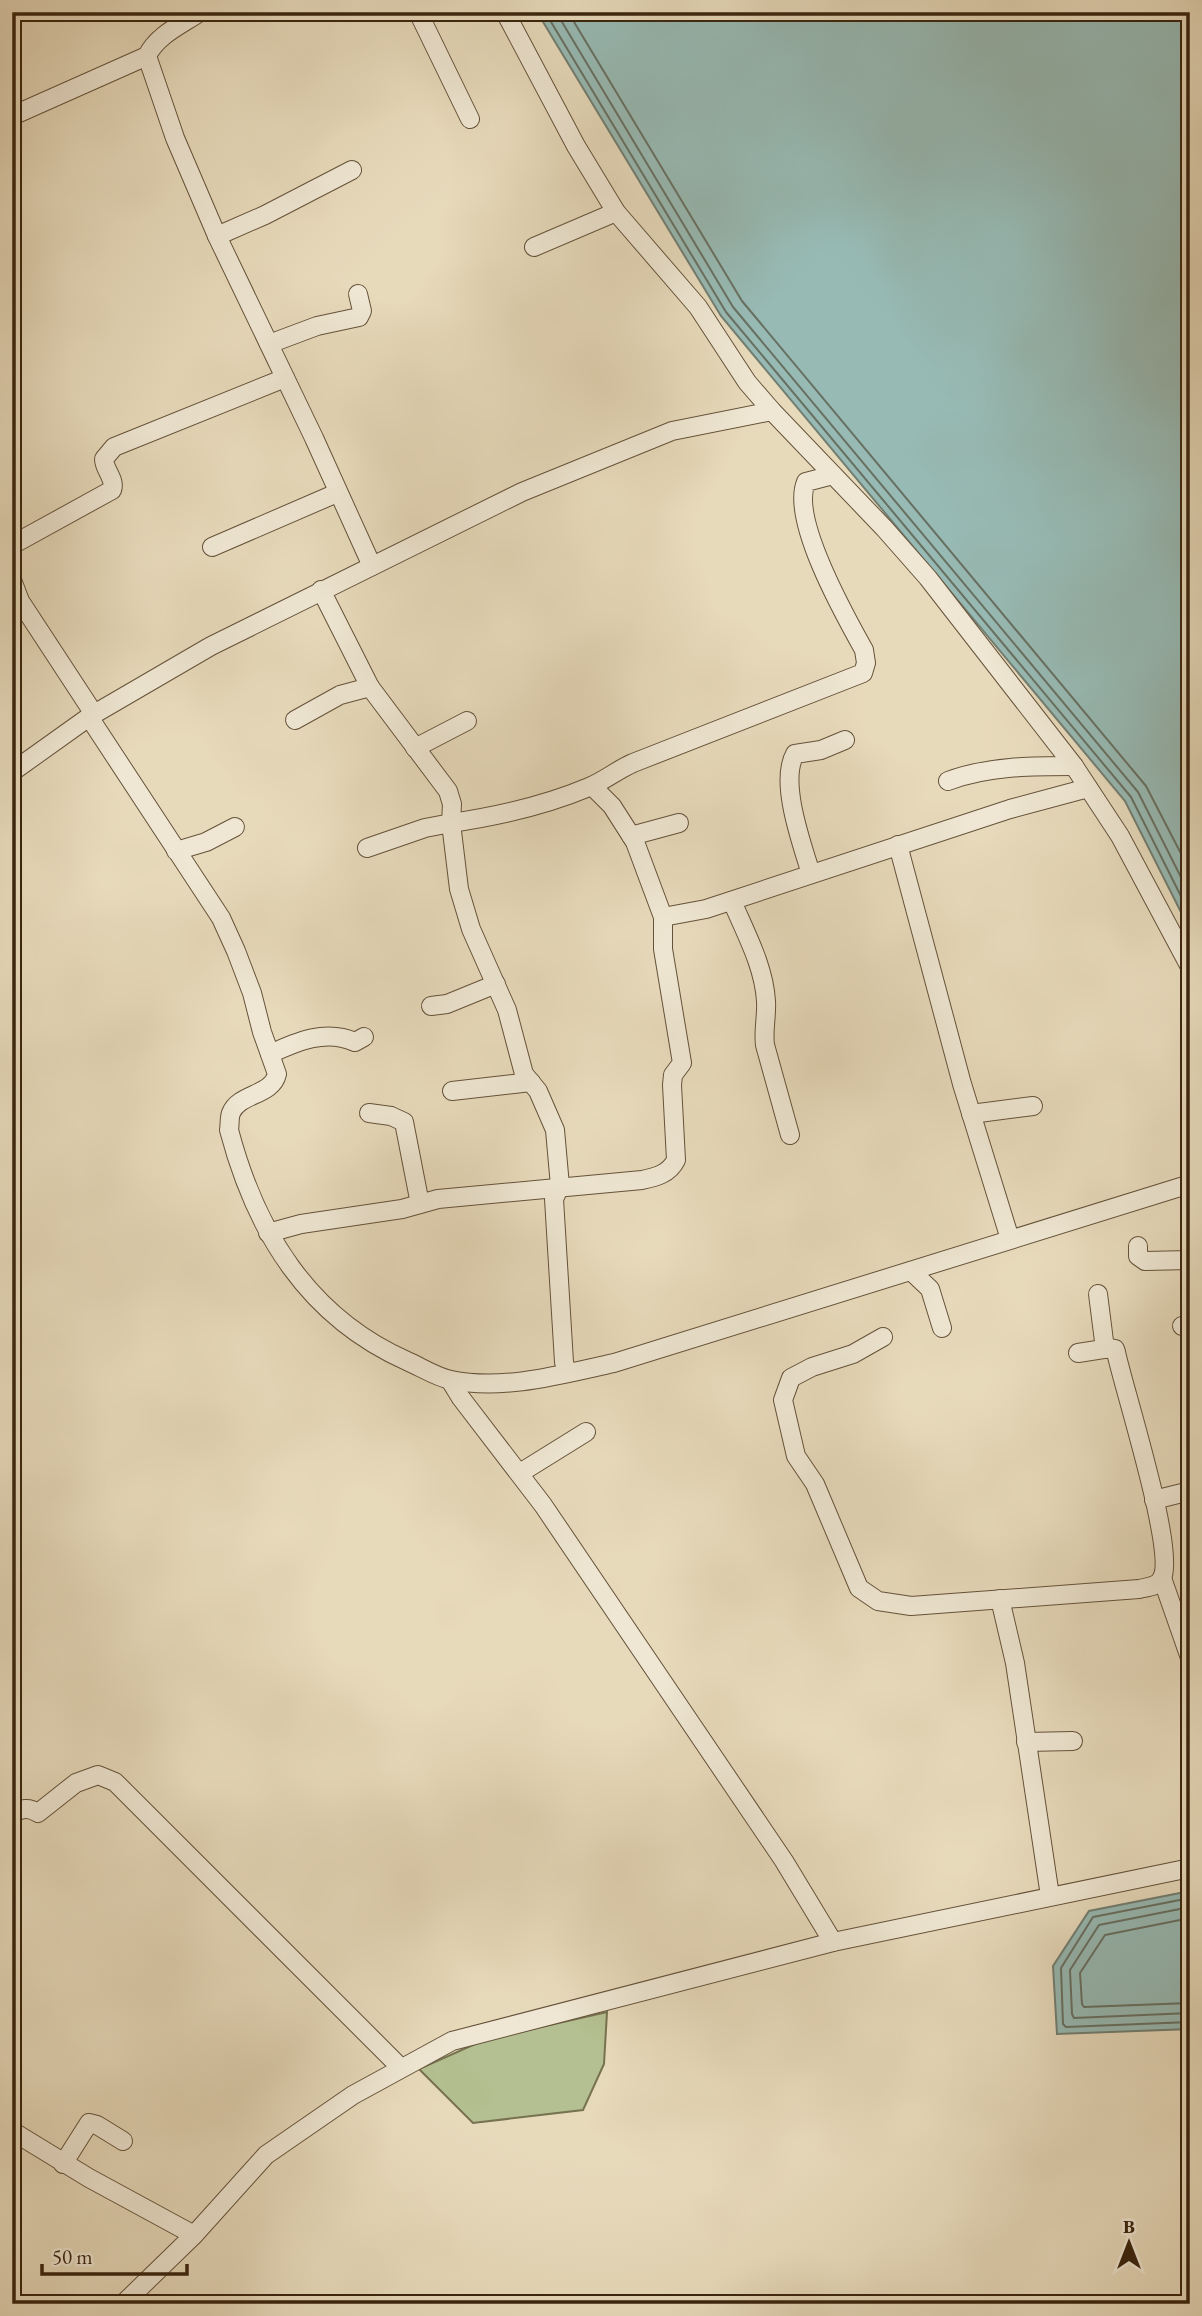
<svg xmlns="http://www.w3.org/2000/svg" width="1202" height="2316" font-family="'EB Garamond',serif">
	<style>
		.green { fill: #b4c091; stroke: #777250; stroke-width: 2 }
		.water { fill: #97bab4; stroke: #727e72; stroke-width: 2 }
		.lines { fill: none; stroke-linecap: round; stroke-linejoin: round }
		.shore { stroke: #687062; stroke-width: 2 }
		.minor-casing { stroke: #65523a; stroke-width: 20 }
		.minor { stroke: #efe7d3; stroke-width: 18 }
	</style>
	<rect width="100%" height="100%" fill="#e7dabb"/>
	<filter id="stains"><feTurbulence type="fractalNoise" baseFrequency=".00286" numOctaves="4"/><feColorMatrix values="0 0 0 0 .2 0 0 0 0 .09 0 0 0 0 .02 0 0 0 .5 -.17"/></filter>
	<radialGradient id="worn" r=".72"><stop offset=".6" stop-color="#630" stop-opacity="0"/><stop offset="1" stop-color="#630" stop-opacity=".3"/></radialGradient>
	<path class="green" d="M607 2012 604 2064 583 2110 473 2123 419 2069 484 2040Z"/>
	<g class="water">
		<path d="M537 12H1190V930L1125 801 721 316Z"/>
		<path d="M1190 1891V2029L1057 2034 1053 1966 1089 1911Z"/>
	</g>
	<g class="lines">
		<g class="shore">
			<path d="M545 12 726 312 1131 797 1190 914"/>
			<path d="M556 12 733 307 1138 792 1190 895"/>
			<path d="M568 12 742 301 1146 786 1190 871"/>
			<path d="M1190 1898 1093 1917 1061 1968 1063 2024 1066 2027 1190 2022"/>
			<path d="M1190 1907 1099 1925 1070 1970 1072 2014 1074 2018 1190 2013"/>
			<path d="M1190 1918 1105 1935 1080 1973 1082 2004 1084 2007 1190 2003"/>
		</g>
		<defs>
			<g id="minor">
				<path d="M418 12 470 119"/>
				<path d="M505 12 576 146 616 212 698 307 747 382 772 411 884 528 928 578 1074 766 1120 836 1190 967"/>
				<path d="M147 56 175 138 217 236 314 438 372 566"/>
				<path d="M12 116 147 56C157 35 181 25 200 12"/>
				<path d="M217 236 265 215 352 170"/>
				<path d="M534 247 616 212"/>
				<path d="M269 344 317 326 359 317 362 311 358 294"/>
				<path d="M12 545 112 490C116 479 104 470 104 459L114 447 285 378"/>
				<path d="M212 547 337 493"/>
				<path d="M12 580 20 601 94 714"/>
				<path d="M321 590 370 687 448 791 452 804 451 823 425 828 367 848"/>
				<path d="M89 717 221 918 236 951 252 993 262 1032 277 1074C272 1096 239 1093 231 1113 229 1118 230 1125 229 1130 256 1232 308 1317 407 1361 421 1367 436 1377 451 1380 504 1391 563 1374 614 1363L1190 1184"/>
				<path d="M295 720 340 695 370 687"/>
				<path d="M415 748 467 721"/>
				<path d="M12 772 89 717 211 646 522 492 672 431 772 411"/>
				<path d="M948 781C988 766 1032 766 1074 766"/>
				<path d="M631 836 679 823"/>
				<path d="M898 845 962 1084 1010 1239"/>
				<path d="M176 851 206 842 235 827"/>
				<path d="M811 874C802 844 779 782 795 754L821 750 845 740"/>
				<path d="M732 901C745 932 764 966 766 1001 767 1016 763 1030 765 1045L790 1135"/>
				<path d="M663 917 706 909 1010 809 1088 788"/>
				<path d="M431 1006 447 1004 496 984"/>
				<path d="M270 1054C298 1041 326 1029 355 1042L364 1037"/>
				<path d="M452 1091 531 1082"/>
				<path d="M369 1113 391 1116 404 1122 420 1204"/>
				<path d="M971 1114 1033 1106"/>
				<path d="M268 1233 301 1224 402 1209 438 1199 642 1180C656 1177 669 1174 676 1160L672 1085 673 1075 682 1063 663 949V917L635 842 612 806 592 786"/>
				<path d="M1138 1246V1256L1145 1261 1190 1260"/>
				<path d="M911 1271 930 1289 942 1328"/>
				<path d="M1098 1294 1105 1349"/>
				<path d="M1182 1326 1190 1325"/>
				<path d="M883 1337 853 1354 812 1367 791 1378 783 1400 796 1456 815 1484 859 1588 878 1601 911 1606 1139 1589C1147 1587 1158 1587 1162 1578 1176 1551 1124 1390 1116 1352L1115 1349 1110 1348 1078 1353"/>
				<path d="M567 1373 564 1362 554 1199 560 1186 555 1130 538 1091 524 1074 507 1010 471 929 459 889 451 823C499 816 544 806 589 787 604 781 617 770 633 763L863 673 866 663 864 650C845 616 790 519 806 482L833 475"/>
				<path d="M450 1380 461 1398 543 1505 784 1861 833 1942"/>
				<path d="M520 1473 586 1432"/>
				<path d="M1154 1500 1190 1491"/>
				<path d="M1162 1578 1190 1658"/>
				<path d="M1000 1599 1015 1663 1050 1896"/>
				<path d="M1026 1742 1073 1741"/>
				<path d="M12 1814C22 1808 29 1807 38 1813L76 1783 98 1775 115 1782 401 2068"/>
				<path d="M12 2131 89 2178 194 2235"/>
				<path d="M63 2164 89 2123 97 2125 123 2141"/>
				<path d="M123 2304 194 2235 266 2155 353 2095 452 2041 833 1942 1190 1868"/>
			</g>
		</defs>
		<use href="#minor" class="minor-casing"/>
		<use href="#minor" class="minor"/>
	</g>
	<rect width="1202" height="2316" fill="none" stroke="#e7dabb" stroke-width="42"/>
	<rect x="14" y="14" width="1174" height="2288" fill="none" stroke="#3a250f" stroke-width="3.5"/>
	<rect x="21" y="21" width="1160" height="2274" fill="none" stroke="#3a250f" stroke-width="2"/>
	<g transform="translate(1129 2243)" stroke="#efe7d3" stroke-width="5" paint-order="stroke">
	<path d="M0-5L12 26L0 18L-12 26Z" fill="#3a250f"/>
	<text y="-10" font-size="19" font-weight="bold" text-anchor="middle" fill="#3a250f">B</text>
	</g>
	<path d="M42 2264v10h145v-10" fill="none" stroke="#3a250f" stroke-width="3.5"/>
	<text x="52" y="2264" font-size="21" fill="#3a250f" stroke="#efe7d3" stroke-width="5" paint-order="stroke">50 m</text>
	<rect width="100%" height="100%" filter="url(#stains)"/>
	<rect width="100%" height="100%" fill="url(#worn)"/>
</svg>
